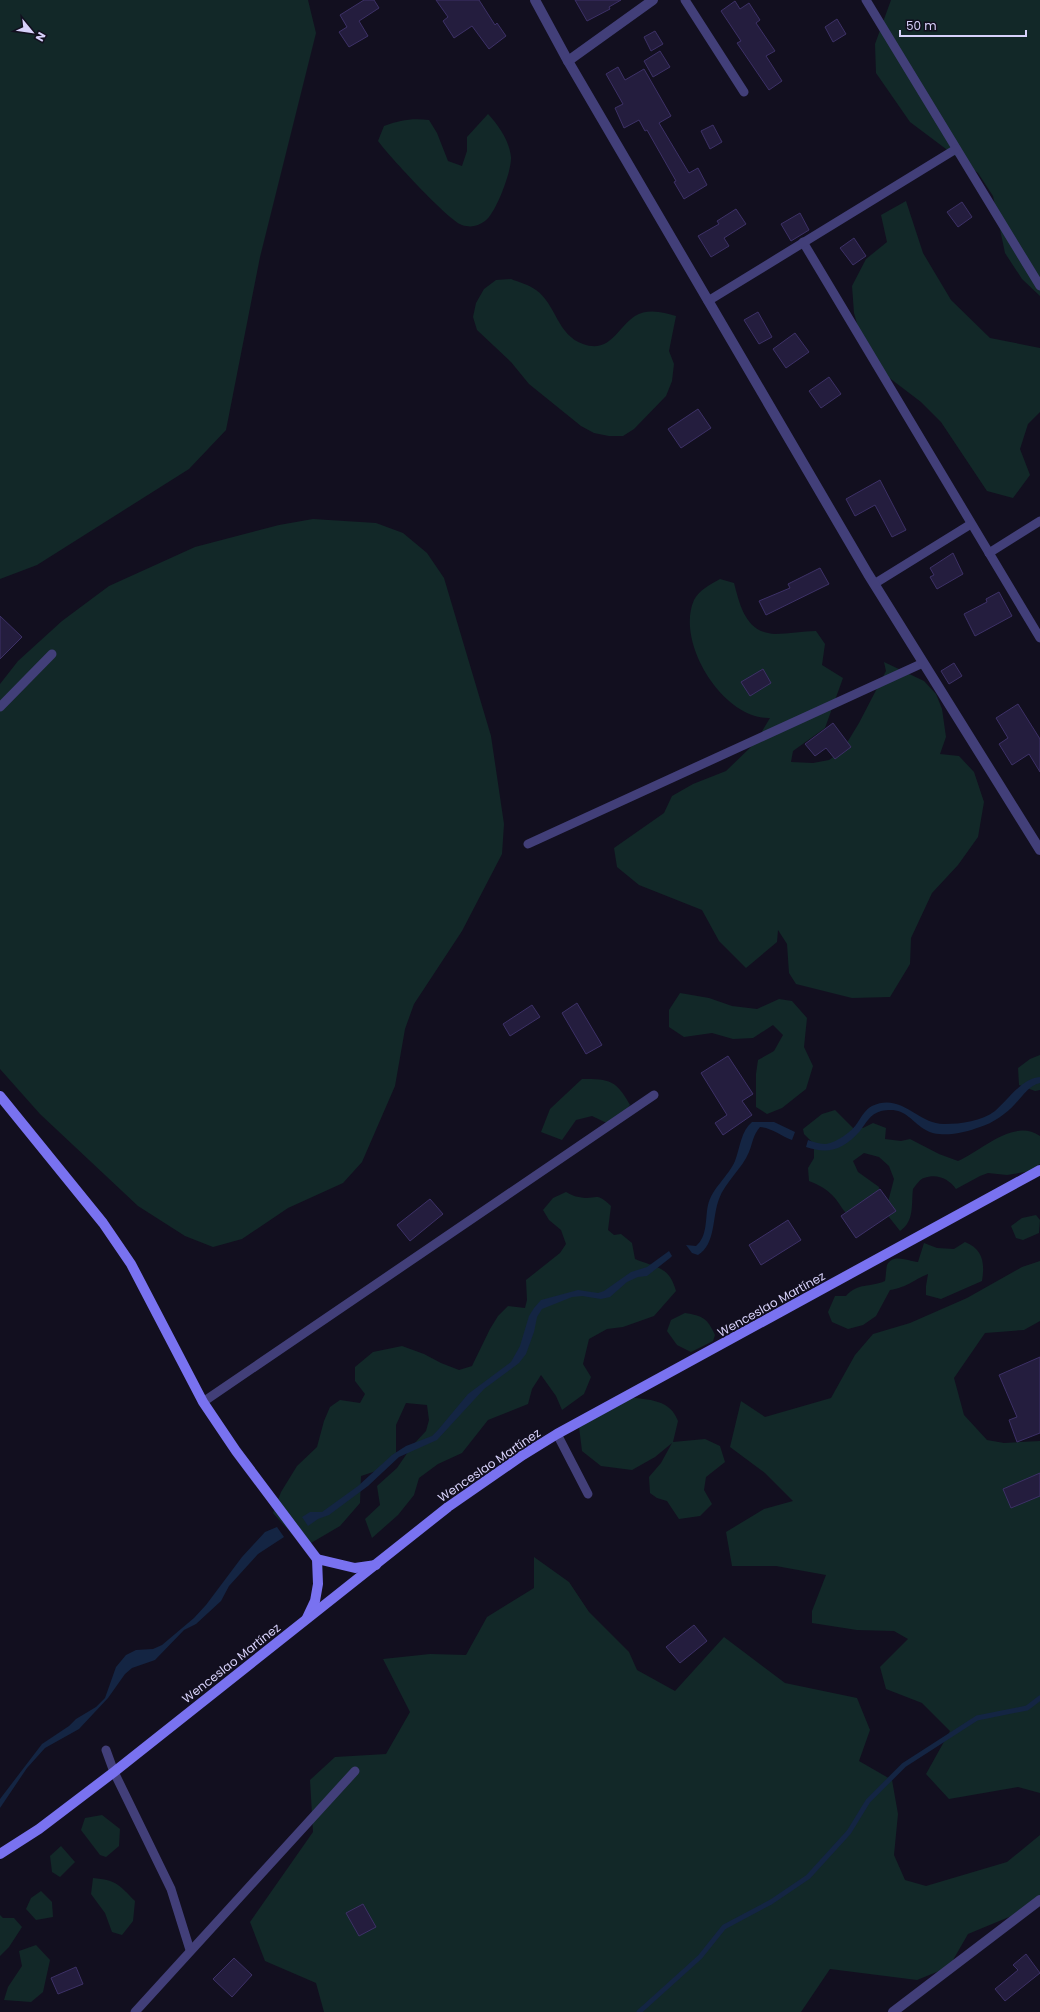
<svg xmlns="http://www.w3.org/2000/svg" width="1040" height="2012" font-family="Poppins,sans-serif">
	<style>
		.green { fill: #122828 }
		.water { fill: #142543 }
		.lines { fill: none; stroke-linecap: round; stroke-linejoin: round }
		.stream { stroke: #142543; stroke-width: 5 }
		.building { fill: #241d3e; stroke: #3d3167 }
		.lane { stroke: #423f79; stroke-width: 9 }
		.street { stroke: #423f79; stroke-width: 10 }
		.secondary { stroke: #7972f0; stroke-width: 10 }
		.labels { text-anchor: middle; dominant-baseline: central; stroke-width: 3.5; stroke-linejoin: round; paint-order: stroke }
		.street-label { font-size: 12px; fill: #d7d1fa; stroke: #120f1f }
	</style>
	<rect width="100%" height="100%" fill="#120f1f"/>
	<g class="green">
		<path d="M0 0H308L316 33 260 257 226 430 189 469 37 565 0 579Z"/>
		<path d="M891 0H1040V296L1022 279 1005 253 993 196 978 173 910 122 876 73 875 44Z"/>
		<path d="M488 114C499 126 509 140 511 157 512 170 496 213 485 221 478 226 471 228 462 225 448 220 389 156 378 141L384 126C400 120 412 118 429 120L437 133 448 161 462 166 467 151V137Z"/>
		<path d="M906 201 923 253 951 300 990 338 1040 348V412L1028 424 1020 449 1030 475 1013 498 987 491 941 422 921 402 875 367 862 341 854 313 852 286 866 259 887 242 881 215Z"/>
		<path d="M511 279C519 282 529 285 536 290 556 304 557 335 583 344 610 354 617 328 635 316 647 308 664 312 676 316L669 351 674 364 672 381 666 396 634 429 623 436H609L594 433 581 426 529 384 511 362 477 330 473 317 476 303 484 289 496 280Z"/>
		<path d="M313 519 376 523 403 533 427 553 444 578 491 736 504 824 502 854 462 931 414 1004 405 1029 395 1086 362 1162 343 1183 288 1208 242 1239 213 1247 185 1236 138 1206 40 1114 0 1069V684L18 661 62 621 109 586 195 547 279 525Z"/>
		<path d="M720 579 734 583C740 606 746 633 775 634 789 634 803 631 816 631L825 644 822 665 843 678 825 728 793 751 791 762 813 763 829 760 842 751 859 723 886 671 884 662 924 681 936 694 942 709 946 737 940 754 959 756 974 772 984 802 978 837 958 865 932 893 911 938 910 964 890 997 852 998 796 984 789 973 787 944 778 930 777 942 746 968 719 941 702 910 639 885 617 867 614 848 664 813 672 796 693 784 726 771 755 743 770 718C724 720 675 643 694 600 699 590 711 584 720 579Z"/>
		<path d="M680 993 709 998 732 1006 757 1009 779 999 792 1001 807 1018 804 1047 813 1066 806 1089 782 1108 767 1114 756 1107V1074L758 1060 774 1051 783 1035 773 1025 753 1038 733 1039 712 1033 684 1037 669 1027V1010Z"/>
		<path d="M1040 1055V1090L1035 1091 1019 1085 1018 1068 1030 1059Z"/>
		<path d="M582 1079C610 1079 616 1080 630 1105L613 1126 592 1116 576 1120 562 1140 541 1132 550 1109Z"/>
		<path d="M835 1110 853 1128H863L873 1123 886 1128 885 1139 901 1141 910 1139 939 1154 958 1161C983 1150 1013 1118 1040 1136V1164L1031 1171 1007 1175 988 1173 980 1176 956 1189C949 1179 937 1173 924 1178 920 1179 916 1185 913 1189 911 1204 915 1221 900 1231L889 1217 888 1202 894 1179 889 1166 879 1157 864 1153 853 1161 858 1172 879 1187 878 1202 854 1219C842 1212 842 1206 834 1197 827 1189 819 1185 809 1181L808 1168 814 1158V1144L804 1134 803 1129 822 1114Z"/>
		<path d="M566 1192C570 1194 575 1197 579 1197 596 1201 595 1190 611 1206L608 1230 614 1235 621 1234 632 1243 635 1259C657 1268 669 1266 676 1291L654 1316 623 1327 607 1329 589 1339 583 1364 591 1377 584 1394 562 1410 556 1396 541 1375 532 1389 528 1404 488 1420 462 1453 438 1464 419 1478 414 1495 398 1515 372 1538 365 1519 380 1505 377 1486 397 1468 412 1446 426 1431 429 1420 427 1405 406 1403 396 1425V1453L382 1469 361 1476 360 1503 340 1526 311 1543 292 1534 273 1513 281 1492 297 1466 317 1447 324 1421 330 1407 340 1400 360 1403 365 1394 355 1381V1367L373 1352 402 1346 424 1354 441 1363 459 1370 472 1366 490 1329 498 1316 508 1306 525 1308 527 1300 526 1280 560 1253 566 1244 561 1230 549 1220 543 1210 553 1198Z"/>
		<path d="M1036 1215 1040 1220 1039 1233 1023 1240 1016 1238 1011 1226 1022 1218Z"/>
		<path d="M965 1242C983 1249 985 1263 982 1281L941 1299 926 1295V1286L928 1274C913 1280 908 1287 890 1290L876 1316 863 1325 848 1329 832 1322 828 1312 835 1296H846C859 1282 869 1288 885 1281 886 1276 886 1269 887 1265 893 1253 908 1261 918 1262L924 1243 937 1248 954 1249Z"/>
		<path d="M1040 1261V1321L1024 1330 985 1333 954 1378 964 1415 987 1440 1004 1443 1040 1441V1793L1018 1787 949 1799 926 1774 950 1731 922 1703 886 1689 880 1667 908 1639 894 1631 857 1630 812 1623V1611L826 1575 776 1566H732L726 1532 764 1509 793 1501 765 1473 730 1447 741 1401 765 1417 831 1398 855 1355 873 1334 910 1323 967 1298 1022 1267Z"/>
		<path d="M685 1313C703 1316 707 1318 715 1335L713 1341 691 1352 677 1345 667 1331 671 1320Z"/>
		<path d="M628 1397C649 1400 670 1399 678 1421L673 1442 705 1439 720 1446 725 1462 706 1477 704 1490 712 1504 700 1516 679 1519 667 1501 657 1498 650 1493 649 1477 661 1463 672 1443 655 1457 632 1470 601 1466 582 1451 579 1427Z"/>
		<path d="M534 1557 569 1582 589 1612 629 1652 637 1670 675 1691 724 1637 785 1683 857 1698 870 1730 859 1761 892 1780 898 1814 894 1855 905 1880 926 1886 1007 1862 1040 1835V1904L968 1934 949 1967 917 1980 830 1969 801 2012H324L316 1983 265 1961 250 1922 313 1832 310 1780 335 1757 386 1754 410 1712 383 1659 430 1654 466 1655 487 1617 534 1588Z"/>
		<path d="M102 1815 120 1829 119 1846 106 1857 100 1855 81 1830 85 1818Z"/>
		<path d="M61 1846 75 1862 60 1877 52 1872 50 1856Z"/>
		<path d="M93 1878C117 1880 119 1885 135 1901L133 1921 122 1935 112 1932 105 1913 91 1894Z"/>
		<path d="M41 1891 52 1902 53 1917 36 1920 26 1909 31 1898Z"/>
		<path d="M0 1915 3 1918H14L22 1927 9 1947 0 1956Z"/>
		<path d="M36 1945 50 1960 43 1992 31 2002 4 2000 8 1987 22 1966 19 1951Z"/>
	</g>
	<g class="water">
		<path d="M1040 1077V1083C1028 1086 1023 1096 1015 1104 1006 1114 993 1123 980 1127 964 1133 939 1139 924 1129 909 1119 904 1106 881 1111 870 1114 866 1123 860 1131 844 1149 829 1155 806 1147L808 1140C813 1142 820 1144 826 1144 837 1142 852 1132 858 1122 862 1116 865 1110 872 1106 902 1092 918 1125 945 1124 961 1124 982 1121 995 1111 1008 1100 1022 1078 1040 1077Z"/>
		<path d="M752 1122H774L795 1132 792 1140C781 1136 772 1128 760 1127 753 1135 753 1142 749 1152 742 1169 725 1182 719 1199 712 1217 716 1244 698 1255L692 1253 686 1245 696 1246C708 1236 705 1218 708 1205 712 1188 728 1177 735 1161 740 1148 741 1131 752 1122Z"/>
		<path d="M669 1251 672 1256 670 1258 647 1276 638 1277 627 1282 610 1297 601 1299 582 1296 572 1297 542 1309 537 1317 534 1332 526 1354 519 1363 484 1389 437 1440 399 1457 368 1486 329 1515 318 1519 308 1526 302 1517 310 1512H322L358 1486 392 1455 406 1446 432 1436 438 1430 468 1394 511 1362 520 1346 529 1316 534 1308 541 1300 578 1290 598 1293 604 1291 631 1272 647 1267Z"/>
		<path d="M277 1527 284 1537 258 1554 229 1586 221 1601 196 1624 184 1630 155 1660 132 1668 125 1674 108 1698 79 1729 45 1748 27 1768 0 1808V1799L42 1744 69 1726 76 1719 96 1707 105 1698 116 1667 126 1655 136 1650 153 1649 162 1645 194 1618 206 1605 242 1557 265 1532Z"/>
	</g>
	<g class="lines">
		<path class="stream" d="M639 2012 700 1957 724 1927 771 1902 808 1877 849 1832 868 1801 904 1765 977 1718 1027 1708 1040 1698"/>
	</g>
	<g class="building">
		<path d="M364 0H374L379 8 359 21 368 36 349 47 339 32 347 27 340 15Z"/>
		<path d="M436 0H479L495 25 497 23 506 36 489 49 472 26 454 38 443 21 448 17Z"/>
		<path d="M575 0H621L609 7 610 9 587 21Z"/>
		<path d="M735 1 740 9 749 3 760 20 756 23 775 51 766 56 782 81 769 90 737 43 741 41 721 11Z"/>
		<path d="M837 19 846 34 833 42 825 27Z"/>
		<path d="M655 31 663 44 651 51 644 37Z"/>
		<path d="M660 51 670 67 653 77 644 61Z"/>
		<path d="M618 67 625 80 644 69 671 116 659 123 689 173 698 168 707 185 684 199 674 182 676 181 647 130 645 131 639 120 624 128 615 108 623 104 606 74Z"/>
		<path d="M713 125 722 142 710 149 701 131Z"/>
		<path d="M962 202 972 217 958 227 947 212Z"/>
		<path d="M736 209 746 224 724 238 729 246 711 257 698 236 719 224 717 221Z"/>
		<path d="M800 213 809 230 791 241 781 224Z"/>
		<path d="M854 238 866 256 853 265 840 248Z"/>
		<path d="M758 312 772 337 759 344 744 320Z"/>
		<path d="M795 333 809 352 786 368 773 349Z"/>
		<path d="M829 377 841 394 821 408 809 391Z"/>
		<path d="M698 409 711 428 681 448 668 429Z"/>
		<path d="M880 480 906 530 892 537 875 505 855 516 846 499Z"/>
		<path d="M953 553 963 574 937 589 930 577 934 575 930 568Z"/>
		<path d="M820 568 829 584 766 615 759 601 790 588 788 584Z"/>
		<path d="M999 592 1012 616 975 636 964 614 987 602 986 599Z"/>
		<path d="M0 616 22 637 0 659Z"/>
		<path d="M954 663 962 676 949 684 941 671Z"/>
		<path d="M763 669 771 683 750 696 741 682Z"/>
		<path d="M1018 704 1040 739V772L1029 754 1012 765 999 744 1008 738 996 718Z"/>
		<path d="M833 723 851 747 835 759 826 748 815 756 805 744Z"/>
		<path d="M577 1003 602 1045 586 1054 562 1013Z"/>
		<path d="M532 1005 540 1017 510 1036 503 1024Z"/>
		<path d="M728 1056 753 1094 742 1101 752 1115 723 1135 715 1123 727 1115 701 1073Z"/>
		<path d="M880 1189 896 1211 856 1238 841 1216Z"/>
		<path d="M430 1199 443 1214 410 1241 397 1225Z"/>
		<path d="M788 1220 801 1240 761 1265 749 1245Z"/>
		<path d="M1040 1357V1433L1017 1442 1009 1420 1017 1417 999 1375Z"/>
		<path d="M1040 1473V1496L1011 1508 1003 1489Z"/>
		<path d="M694 1625 707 1641 680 1663 666 1647Z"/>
		<path d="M363 1904 376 1927 359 1936 346 1913Z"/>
		<path d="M1026 1954 1040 1973 1005 2001 995 1989 1018 1970 1013 1965Z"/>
		<path d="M234 1958 252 1975 232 1997 213 1979Z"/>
		<path d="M76 1967 83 1984 58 1994 51 1978Z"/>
	</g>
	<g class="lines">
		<g class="lane">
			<path d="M685 0 744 92"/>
			<path d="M866 0 1040 286"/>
			<path d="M803 242 1040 638"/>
			<path d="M708 301 956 149"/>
			<path d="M989 553 1040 521"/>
			<path d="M874 584 971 524"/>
			<path d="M0 707 52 654"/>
			<path d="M528 844 923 663"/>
			<path d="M203 1402 654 1095"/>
			<path d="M557 1434 588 1494"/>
			<path d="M106 1750 114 1772 171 1889 190 1950"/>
			<path d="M135 2012 355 1771"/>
		</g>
		<g class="street">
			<path d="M535 0 568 61 868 574 1040 850"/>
			<path d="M568 61 653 0"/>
			<path d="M893 2012 1040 1900"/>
		</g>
		<g class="secondary">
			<path d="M0 1096 103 1223 131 1264 203 1402 236 1451 317 1559 318 1584 315 1601 307 1618"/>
			<path d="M317 1559 355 1568 376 1565"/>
			<path d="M0 1854 39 1829 114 1772 448 1507 523 1455 557 1434 1040 1170"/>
		</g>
	</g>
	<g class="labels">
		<g class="street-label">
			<text transform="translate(771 1304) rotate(-29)">Wenceslao Martínez</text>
			<text transform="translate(489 1465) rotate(-34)">Wenceslao Martínez</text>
			<text transform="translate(231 1663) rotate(-38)">Wenceslao Martínez</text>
		</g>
	</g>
	<g transform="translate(32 32) rotate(119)" stroke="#120f1f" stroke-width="3" paint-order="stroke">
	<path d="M0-3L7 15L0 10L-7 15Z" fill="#d7d1fa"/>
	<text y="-6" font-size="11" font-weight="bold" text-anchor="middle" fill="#d7d1fa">N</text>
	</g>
	<path d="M900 30v6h126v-6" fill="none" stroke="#d7d1fa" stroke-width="2"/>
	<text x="906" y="30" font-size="12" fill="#d7d1fa" stroke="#120f1f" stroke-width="3" paint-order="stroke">50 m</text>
</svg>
